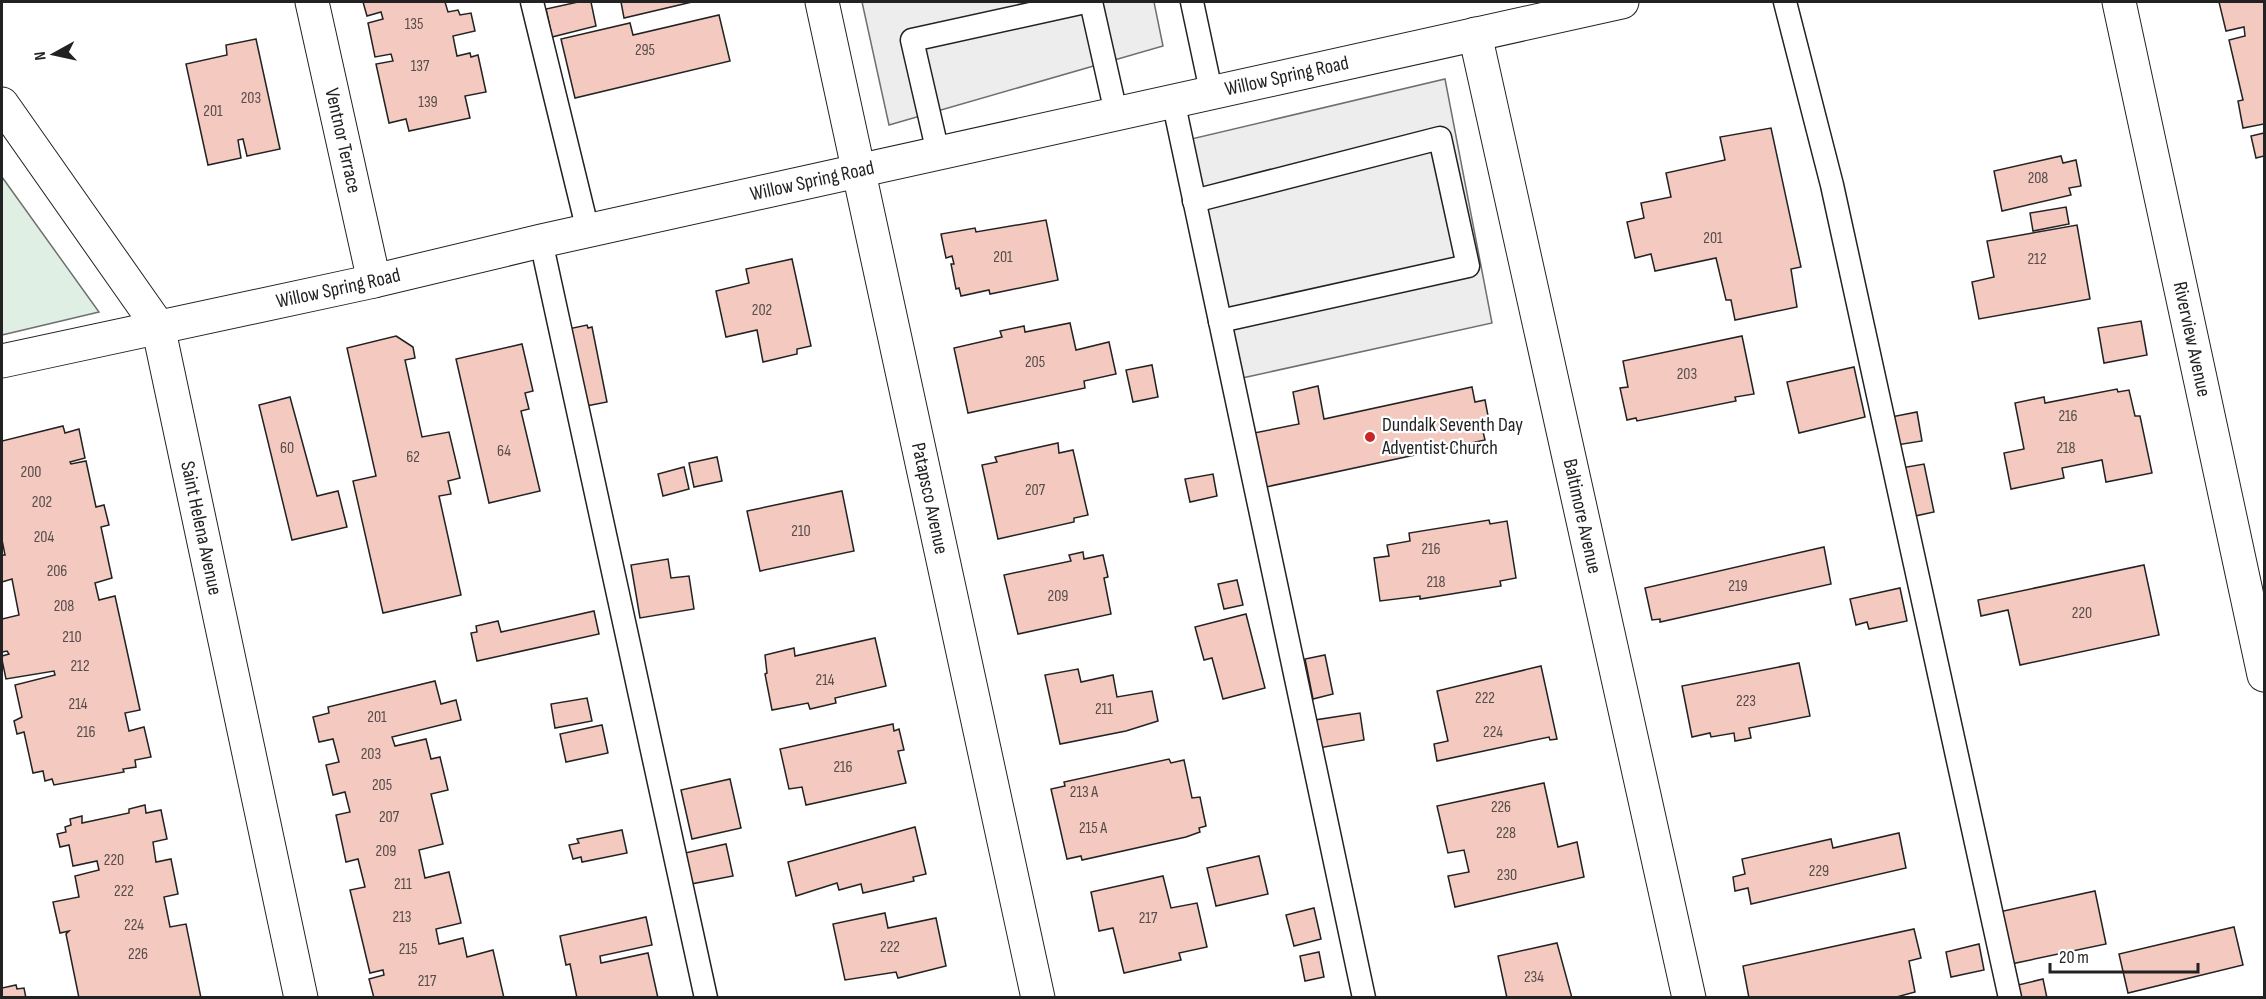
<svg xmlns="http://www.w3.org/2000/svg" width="2266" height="999" font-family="'Sofia Sans Condensed',sans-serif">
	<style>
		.green { fill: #e0efe3; stroke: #6f6f6f; stroke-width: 1.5 }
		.parking { fill: #ededed; stroke: #6f6f6f; stroke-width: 1.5 }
		.building { fill: #f3c9c0; stroke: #222; stroke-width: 1.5 }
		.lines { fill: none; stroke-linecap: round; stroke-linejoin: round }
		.service-casing { stroke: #222; stroke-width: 25 }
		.minor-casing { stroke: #222; stroke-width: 35 }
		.service { stroke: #fff; stroke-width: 22 }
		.minor { stroke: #fff; stroke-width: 33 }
		.poi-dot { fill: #c62828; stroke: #fff; stroke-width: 2 }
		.labels { text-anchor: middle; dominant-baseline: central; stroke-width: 4.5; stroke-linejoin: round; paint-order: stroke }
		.number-label { font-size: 16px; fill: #564c4a }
		.street-label { font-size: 20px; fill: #222; stroke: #fff }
		.poi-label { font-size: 20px; fill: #222; stroke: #fff; text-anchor: start }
	</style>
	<rect width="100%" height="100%" fill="#fff"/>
	<path class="green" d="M2 177 99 312 2 335Z"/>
	<g class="parking">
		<path d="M862 2H1154L1163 46 889 125Z"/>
		<path d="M1445 79 1492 323 1233 380 1187 140Z"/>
	</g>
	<g class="building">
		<path d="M363 2H445L448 12 458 10 460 15 471 13 475 31 453 36 457 56 470 53 471 57 478 55 486 92 465 96 470 118 409 131 406 119 389 123 376 64 393 61 391 54 375 57 368 23 383 19 381 12 367 16Z"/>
		<path d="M578 2H591L596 26 552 37 546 9Z"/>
		<path d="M621 2H692L624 18Z"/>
		<path d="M2219 2H2264V124L2243 128 2238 101 2243 100 2229 40 2245 36 2244 27 2226 31Z"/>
		<path d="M719 15 730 61 575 98 561 39 630 23 633 35Z"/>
		<path d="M256 39 280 149 247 156 243 139 238 140 241 158 208 165 186 64 227 55 226 45Z"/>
		<path d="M1771 128 1801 267 1791 269 1797 307 1735 320 1731 300H1726L1716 258 1655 271 1651 254 1635 258 1627 222 1644 218 1641 203 1671 197 1666 173 1725 160 1720 137Z"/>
		<path d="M2264 133V156L2256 158 2251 136Z"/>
		<path d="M2061 156 2063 163 2076 160 2081 186 2069 188 2071 195 2002 211 1994 171Z"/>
		<path d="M2066 207 2069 224 2033 231 2030 213Z"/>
		<path d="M1046 220 1058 280 990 294 989 290 961 296 959 288 956 289 951 264H954L952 256 946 258 941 234 975 228 976 232Z"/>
		<path d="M2077 225 2090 299 1979 319 1972 282 1994 277 1987 241Z"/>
		<path d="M792 259 811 346 797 349V354L763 362 757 330 726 337 716 291 749 283 746 269Z"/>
		<path d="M2141 321 2147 355 2104 363 2098 328Z"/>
		<path d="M1070 323 1076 350 1109 342 1116 374 1084 381 1085 388 968 413 954 348 1002 337 1000 331 1024 326 1025 332Z"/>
		<path d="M587 325 588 328 592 327 607 402 581 407 568 329Z"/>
		<path d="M396 336 413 347 415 358 405 360 422 437 449 432 460 478 448 481 451 494 439 496 461 595 383 613 353 481 376 476 347 348Z"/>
		<path d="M1742 336 1754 394 1735 397 1736 401 1637 421 1636 418 1627 420 1620 388 1628 387 1623 361Z"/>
		<path d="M522 344 533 391 525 393 529 409 521 411 540 491 489 503 456 359Z"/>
		<path d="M1152 365 1158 397 1133 402 1126 370Z"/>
		<path d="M1854 367 1865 417 1799 433 1787 382Z"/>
		<path d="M1318 386 1324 419 1472 387 1475 402 1485 400 1489 421 1481 423 1485 440 1266 487 1254 433 1299 424 1293 392Z"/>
		<path d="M2117 389 2118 392 2129 390 2135 416H2140L2152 473 2106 482 2102 460 2062 468 2064 478 2011 489 2004 453 2024 449 2015 403 2044 397 2045 403Z"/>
		<path d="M290 397 317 496 338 491 347 527 292 540 259 405Z"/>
		<path d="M1917 412 1922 441 1897 445 1891 417Z"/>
		<path d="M63 426 65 433 79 429 85 458 70 462 71 464 86 461 96 507 104 505 109 525 101 527 112 578 95 583 99 600 115 596 140 710 125 713 129 731 144 727 151 757 135 760 136 767 123 769 124 772 54 785 52 779 45 781 43 771 33 773 24 732 17 734 14 721 22 717 15 685 55 675 54 671 6 679 2 660V656L9 654 7 651 2 652V619L19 615 12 579 2 582V555H5L2 540V441Z"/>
		<path d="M1058 443 1059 453 1073 450 1088 515 1074 518V522L998 539 982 465 997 462 995 457Z"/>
		<path d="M717 457 722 481 694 487 689 463Z"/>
		<path d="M1924 464 1934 512 1915 516 1901 468Z"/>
		<path d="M684 467 689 489 663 496 658 474Z"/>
		<path d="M1213 474 1217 496 1190 502 1185 479Z"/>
		<path d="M842 491 854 551 760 571 747 511Z"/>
		<path d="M1489 520 1490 524 1507 521 1516 578 1500 581 1501 586 1420 599V596L1380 601 1374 558 1389 556 1387 545 1410 541 1409 533Z"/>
		<path d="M1824 547 1831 584 1660 622V619L1652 620 1645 588Z"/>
		<path d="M1083 552 1084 559 1103 555 1108 577 1104 578 1111 614 1018 634 1004 575 1071 561 1069 555Z"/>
		<path d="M668 559 671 578 689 576 694 609 640 618 631 565Z"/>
		<path d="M2144 565 2159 635 2020 665 2008 610 1981 616 1978 600Z"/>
		<path d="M1237 580 1243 605 1224 609 1218 584Z"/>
		<path d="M1900 588 1907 621 1869 629 1867 622 1856 625 1850 599Z"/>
		<path d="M594 611 599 634 477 661 471 633 477 632 476 626 498 621 501 632Z"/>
		<path d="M1246 614 1265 688 1223 699 1212 658 1204 660 1195 627Z"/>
		<path d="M875 638 886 686 835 698 836 703 810 709 808 703 772 710 765 674 767 673 765 655 794 648 795 656Z"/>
		<path d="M1325 655 1333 694 1313 699 1305 659Z"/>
		<path d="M1799 663 1810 716 1749 728 1751 738 1735 741 1734 733 1711 737 1710 733 1692 737 1682 686Z"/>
		<path d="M1541 666 1557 739 1550 740 1549 737 1437 761 1434 744 1448 741 1437 691Z"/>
		<path d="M1078 669 1081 682 1113 675 1117 697 1152 691 1158 721 1126 731 1060 744 1045 675Z"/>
		<path d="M435 681 441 704 456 700 461 720 392 737 395 746 426 739 431 759 440 757 448 790 431 794 443 844 419 850 425 878 449 872 461 923 436 929 439 944 463 938 467 957 493 950 504 998H374L369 979 384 975 383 970 370 973 350 890 365 887 358 859 346 862 336 815 350 812 345 792 333 795 326 765 339 762 333 739 319 742 313 717 329 713 328 707Z"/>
		<path d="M587 698 592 721 555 728 551 704Z"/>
		<path d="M1360 713 1364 740 1319 748 1315 720Z"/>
		<path d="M893 724 894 731 899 729 904 750 898 751 906 783 806 805 802 787 789 789 780 749Z"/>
		<path d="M602 725 608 753 566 762 560 734Z"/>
		<path d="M1169 759 1171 763 1184 760 1192 798 1200 797 1206 826 1199 828 1200 832 1186 837 1082 860 1081 856 1067 859 1051 789 1065 786 1064 782Z"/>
		<path d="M730 779 741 828 692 839 681 790Z"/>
		<path d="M1544 783 1558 847 1577 842 1584 877 1455 907 1448 876 1469 872 1464 850 1448 853 1437 806Z"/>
		<path d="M145 805 146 813 161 810 167 839 153 842 156 862 171 859 178 894 164 897 170 927 186 924 201 998H79L66 934 69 931 60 933 53 902 79 897 75 876 99 870 97 861 73 866 69 845 60 847 57 834 66 832 65 827 71 825 70 819 82 816V823L129 813V809Z"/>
		<path d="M915 827 926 874 913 877 914 881 863 893 861 884 839 890 837 883 796 896 788 862Z"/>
		<path d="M622 830 627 853 582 862 581 857 573 859 569 845 579 843 577 839Z"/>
		<path d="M1899 833 1906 868 1751 904 1748 888 1735 891 1733 877 1745 874 1742 859 1831 839 1833 848Z"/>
		<path d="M726 844 733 876 691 884 685 853Z"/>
		<path d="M1259 856 1268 894 1216 906 1207 868Z"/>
		<path d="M1163 876 1171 908 1197 903 1207 947 1179 953 1181 960 1124 973 1113 928 1099 931 1091 892Z"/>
		<path d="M2095 891 2106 944 2011 964 1999 912Z"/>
		<path d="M1314 908 1321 939 1294 946 1286 915Z"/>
		<path d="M885 913 888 928 936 918 946 966 898 978 896 972 845 980 833 924Z"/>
		<path d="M646 917 652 945 600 956 601 963 648 953 658 998H577L570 964 566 965 560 936Z"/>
		<path d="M2234 927 2243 965 2128 993 2119 954Z"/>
		<path d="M1914 929 1921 958 1909 961 1915 992 1893 998H1749L1743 966Z"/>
		<path d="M1557 943 1572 998H1507L1498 956Z"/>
		<path d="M1979 944 1984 970 1951 977 1946 952Z"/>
		<path d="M1319 952 1324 977 1305 981 1300 956Z"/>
		<path d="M2043 979 2047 998H2021L2018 985Z"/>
		<path d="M16 985 17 989 24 988 26 998H2V988Z"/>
	</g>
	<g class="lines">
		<defs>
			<g id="service">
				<path d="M532 2 588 231"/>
				<path d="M1091 2 1116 113"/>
				<path d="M1192 2 1211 91"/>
				<path d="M1785 2 1832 185 2010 998"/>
				<path d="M1173 100 1364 998"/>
				<path d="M938 153 912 40 1085 2"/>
				<path d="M1194 201 1440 138 1468 266 1220 321"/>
				<path d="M541 241 706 998"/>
			</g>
			<g id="minor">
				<path id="s1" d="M312 2 374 281"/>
				<path id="s2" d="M822 2 1038 998"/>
				<path id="s3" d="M2119 2 2264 675"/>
				<path id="s4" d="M1475 34 1689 998"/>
				<path id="s5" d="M2 104 158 326 301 998"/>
				<path id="s6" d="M2 361 374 281 541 241 1622 2"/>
			</g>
		</defs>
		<use href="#service" class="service-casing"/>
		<use href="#minor" class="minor-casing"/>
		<use href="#service" class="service"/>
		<use href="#minor" class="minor"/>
	</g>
	<circle class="poi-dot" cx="1370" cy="437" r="6"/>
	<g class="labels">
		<g class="number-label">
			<text x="414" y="24">135</text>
			<text x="645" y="50">295</text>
			<text x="420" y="66">137</text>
			<text x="251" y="98">203</text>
			<text x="428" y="102">139</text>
			<text x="213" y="111">201</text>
			<text x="2038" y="178">208</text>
			<text x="1713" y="238">201</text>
			<text x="1003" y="257">201</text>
			<text x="2037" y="259">212</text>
			<text x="762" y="310">202</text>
			<text x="1035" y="362">205</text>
			<text x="1687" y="374">203</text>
			<text x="2068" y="416">216</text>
			<text x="287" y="448">60</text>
			<text x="2066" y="448">218</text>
			<text x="504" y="451">64</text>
			<text x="413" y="457">62</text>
			<text x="31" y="472">200</text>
			<text x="1035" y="490">207</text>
			<text x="42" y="502">202</text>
			<text x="801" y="531">210</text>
			<text x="44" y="537">204</text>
			<text x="1431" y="549">216</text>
			<text x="57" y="571">206</text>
			<text x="1436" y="582">218</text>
			<text x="1738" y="586">219</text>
			<text x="1058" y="596">209</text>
			<text x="64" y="606">208</text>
			<text x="2082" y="613">220</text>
			<text x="72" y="637">210</text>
			<text x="80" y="666">212</text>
			<text x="825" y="680">214</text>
			<text x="1485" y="698">222</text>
			<text x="1746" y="701">223</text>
			<text x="78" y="704">214</text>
			<text x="1104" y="709">211</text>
			<text x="377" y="717">201</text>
			<text x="86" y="732">216</text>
			<text x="1493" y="732">224</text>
			<text x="371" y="754">203</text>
			<text x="843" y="767">216</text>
			<text x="382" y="785">205</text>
			<text x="1084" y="792">213 A</text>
			<text x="1501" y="807">226</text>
			<text x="389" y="817">207</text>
			<text x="1093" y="828">215 A</text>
			<text x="1506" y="833">228</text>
			<text x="386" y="851">209</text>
			<text x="114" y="860">220</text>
			<text x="1819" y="871">229</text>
			<text x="1507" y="875">230</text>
			<text x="403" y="884">211</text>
			<text x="124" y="891">222</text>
			<text x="402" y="917">213</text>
			<text x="1148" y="918">217</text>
			<text x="134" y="925">224</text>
			<text x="890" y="947">222</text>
			<text x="408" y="949">215</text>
			<text x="138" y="954">226</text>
			<text x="1534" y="977">234</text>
			<text x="427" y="981">217</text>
		</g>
		<g class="street-label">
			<text stroke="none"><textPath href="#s6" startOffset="1316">Willow Spring Road</textPath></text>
			<text stroke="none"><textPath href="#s1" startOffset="142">Ventnor Terrace</textPath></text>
			<text stroke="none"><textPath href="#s6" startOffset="830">Willow Spring Road</textPath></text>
			<text stroke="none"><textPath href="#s6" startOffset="344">Willow Spring Road</textPath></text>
			<text stroke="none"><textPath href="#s3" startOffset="345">Riverview Avenue</textPath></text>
			<text stroke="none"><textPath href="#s2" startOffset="508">Patapsco Avenue</textPath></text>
			<text stroke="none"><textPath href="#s4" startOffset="494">Baltimore Avenue</textPath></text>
			<text stroke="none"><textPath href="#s5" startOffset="478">Saint Helena Avenue</textPath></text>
		</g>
		<g class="poi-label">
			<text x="1382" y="425">Dundalk Seventh Day<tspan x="1382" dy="23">Adventist Church</tspan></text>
		</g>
	</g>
	<rect width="2266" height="999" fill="none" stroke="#222222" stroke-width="6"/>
	<g transform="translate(54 54) rotate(262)" stroke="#ffffff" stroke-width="4.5" paint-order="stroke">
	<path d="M0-4.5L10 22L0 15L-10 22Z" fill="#222222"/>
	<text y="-9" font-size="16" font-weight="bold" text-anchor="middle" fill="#222222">N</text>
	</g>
	<path d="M2050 963v9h148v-9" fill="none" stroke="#222222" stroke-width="3"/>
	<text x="2059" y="963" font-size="18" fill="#222222" stroke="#ffffff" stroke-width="4.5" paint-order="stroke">20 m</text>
</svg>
